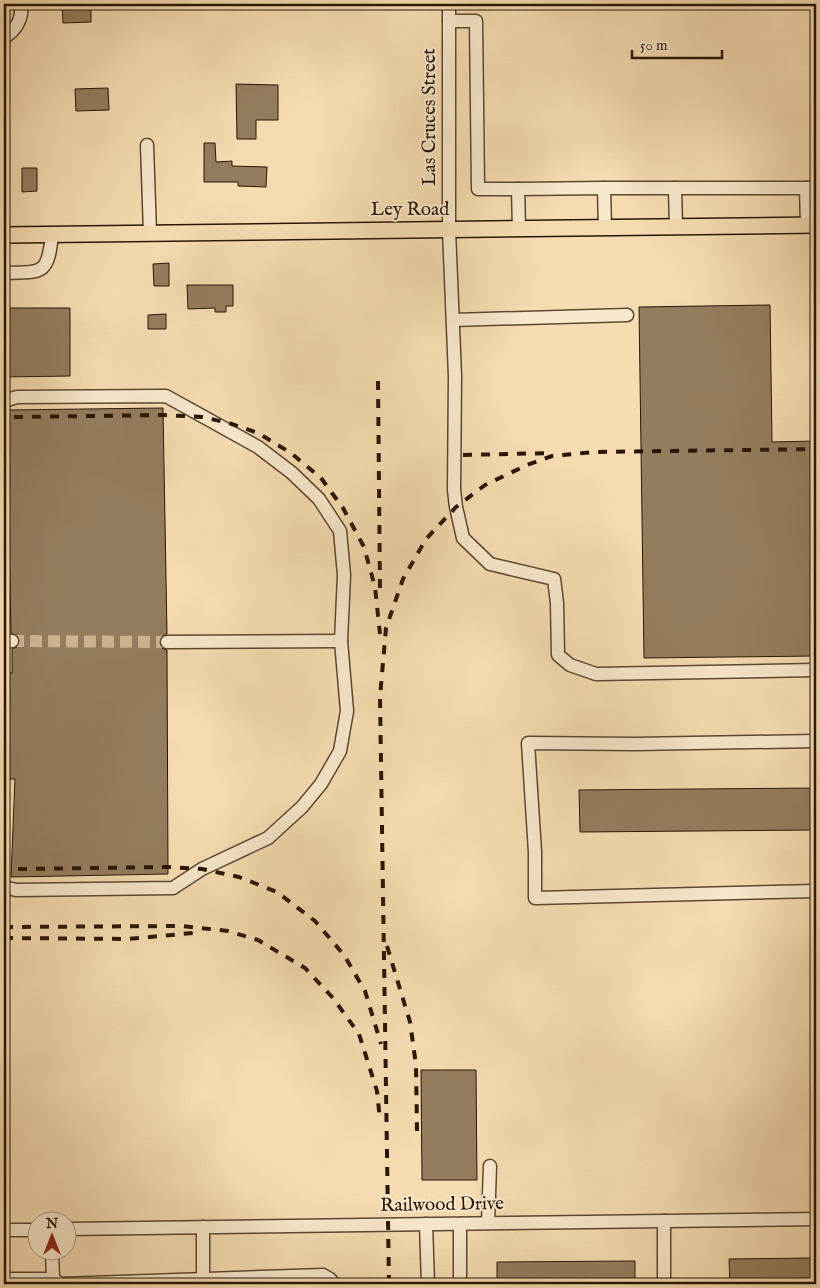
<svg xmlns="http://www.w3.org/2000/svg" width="820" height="1288" font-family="'IM FELL English',serif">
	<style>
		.building { fill: #947d5f; stroke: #2a1608 }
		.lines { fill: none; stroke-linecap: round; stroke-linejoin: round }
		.minor-tunnel { stroke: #ccb48e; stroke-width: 12; stroke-dasharray: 12 6; stroke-linecap: butt }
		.minor-casing { stroke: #5d4832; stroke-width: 15 }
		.major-casing { stroke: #2a1608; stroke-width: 18 }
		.minor { stroke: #f8e8cc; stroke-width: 12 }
		.major { stroke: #f5dcb0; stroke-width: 15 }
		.rail { stroke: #2a1608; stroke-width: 4; stroke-dasharray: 9 9; stroke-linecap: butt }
		.labels { text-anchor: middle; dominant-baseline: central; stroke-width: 4; stroke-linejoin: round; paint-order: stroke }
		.street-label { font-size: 19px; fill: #2a1608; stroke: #f8e8cc }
	</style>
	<rect width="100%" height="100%" fill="#f5dcb0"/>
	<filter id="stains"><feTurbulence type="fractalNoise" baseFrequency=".004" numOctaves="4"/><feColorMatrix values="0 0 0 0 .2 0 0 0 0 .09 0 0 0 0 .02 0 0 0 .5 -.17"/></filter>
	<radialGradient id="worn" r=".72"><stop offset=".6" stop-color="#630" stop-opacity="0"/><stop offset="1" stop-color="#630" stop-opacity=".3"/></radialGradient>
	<g class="building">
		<path d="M62 4 91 5V22L63 23Z"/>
		<path d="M236 84 278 85V120H256V139H237Z"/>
		<path d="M108 88 109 110 76 111 75 89Z"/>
		<path d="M204 143H215L216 162 232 161V166L267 167 266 187 238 186V182H204Z"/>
		<path d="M22 168H37V191L22 192Z"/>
		<path d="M169 263V286H154L153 264Z"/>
		<path d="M187 285H233V306H226V312H215V308L188 309Z"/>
		<path d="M770 305 772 442 816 441V656L644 658 639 307Z"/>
		<path d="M4 308H70V376L4 377Z"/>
		<path d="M166 314V329H148V315Z"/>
		<path d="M163 408 167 634 160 638 159 643 163 649 167 650 168 874 11 877 15 779H4V673H12V649L17 647 20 640 18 636 11 633 6 410Z"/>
		<path d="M816 788V830L580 832 579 790Z"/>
		<path d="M421 1070H476L477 1180H422Z"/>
		<path d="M811 1258V1284H730L729 1259Z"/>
		<path d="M635 1261V1284H497V1262Z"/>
	</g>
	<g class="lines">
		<path class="minor-tunnel" d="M12 641 167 642"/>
		<defs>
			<g id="minor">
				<path d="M449 4V230L455 376 454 490 456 507 463 538 490 564 554 579 557 603 558 655 570 665 596 674 816 670"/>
				<path d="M449 21H476L478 189H518"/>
				<path d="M4 37C16 31 23 18 21 4"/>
				<path d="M147 145 150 233"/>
				<path d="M604 188H816"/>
				<path d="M675 188 676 227"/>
				<path d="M806 188 807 225"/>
				<path d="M519 229 518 189 604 188 605 228"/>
				<path d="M4 273C42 272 48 276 52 234"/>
				<path d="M453 320 627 315"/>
				<path d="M4 401 17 397 166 396 258 447 292 473 319 499 340 531 344 575 341 641 347 711 340 751 321 784 302 807 268 838 202 869 173 888 16 890 4 887"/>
				<path d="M4 642 12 641"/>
				<path d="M167 642 341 641"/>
				<path d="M816 741 635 744 528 743 535 852V898L816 891"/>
				<path d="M664 1221V1284"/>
				<path d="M488 1223 490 1166"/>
				<path d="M426 1224 428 1284"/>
				<path d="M460 1224V1284"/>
				<path d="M203 1227V1279"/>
				<path d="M68 1229 816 1219"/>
				<path d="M4 1230H38"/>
				<path d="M52 1250 53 1279 61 1284 323 1275 330 1279 334 1284"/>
				<path d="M4 1279H53"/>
			</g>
			<path id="major" d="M4 235 816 225"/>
		</defs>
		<use href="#minor" class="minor-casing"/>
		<use href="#major" class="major-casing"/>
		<use href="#minor" class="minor"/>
		<use href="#major" class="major"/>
		<g class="rail">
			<path d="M378 381 380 589"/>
			<path d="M14 417 164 415 202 417 229 423 258 433 291 453 321 478 343 508 364 547 375 587 380 634"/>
			<path d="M463 455 553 453"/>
			<path d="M18 869 169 867 202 869 239 877 277 892 315 921 344 955 365 991 381 1044"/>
			<path d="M4 927 182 926 228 931 258 940 305 968 333 998 359 1034 377 1091 380 1120"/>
			<path d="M4 938 128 939 193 933"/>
			<path d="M387 946 410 1022 416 1065 417 1131"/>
			<path d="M389 1284 380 697 386 628 403 579 426 539 456 507 485 485 527 465 552 456 595 452 816 449"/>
		</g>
	</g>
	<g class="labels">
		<g class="street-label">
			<text transform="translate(430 117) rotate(-90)">Las Cruces Street</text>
			<text x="410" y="210">Ley Road</text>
			<text transform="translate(442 1205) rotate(-1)">Railwood Drive</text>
		</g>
	</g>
	<rect width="820" height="1288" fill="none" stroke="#f5dcb0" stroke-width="20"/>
	<rect x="5" y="5" width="810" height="1278" fill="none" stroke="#2a1608" stroke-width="2.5"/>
	<rect x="10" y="10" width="800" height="1268" fill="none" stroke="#2a1608"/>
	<g transform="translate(52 1236)"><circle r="24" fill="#f8e8cc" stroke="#a6947e"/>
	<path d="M0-4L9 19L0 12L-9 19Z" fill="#8f2418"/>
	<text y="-8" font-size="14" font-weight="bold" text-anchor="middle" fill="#2a1608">N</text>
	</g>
	<path d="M632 50v8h90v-8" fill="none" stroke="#2a1608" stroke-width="2.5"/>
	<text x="640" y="50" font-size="15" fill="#2a1608" stroke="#f8e8cc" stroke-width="4" paint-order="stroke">50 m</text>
	<rect width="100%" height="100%" filter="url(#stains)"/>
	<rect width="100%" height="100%" fill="url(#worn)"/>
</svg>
